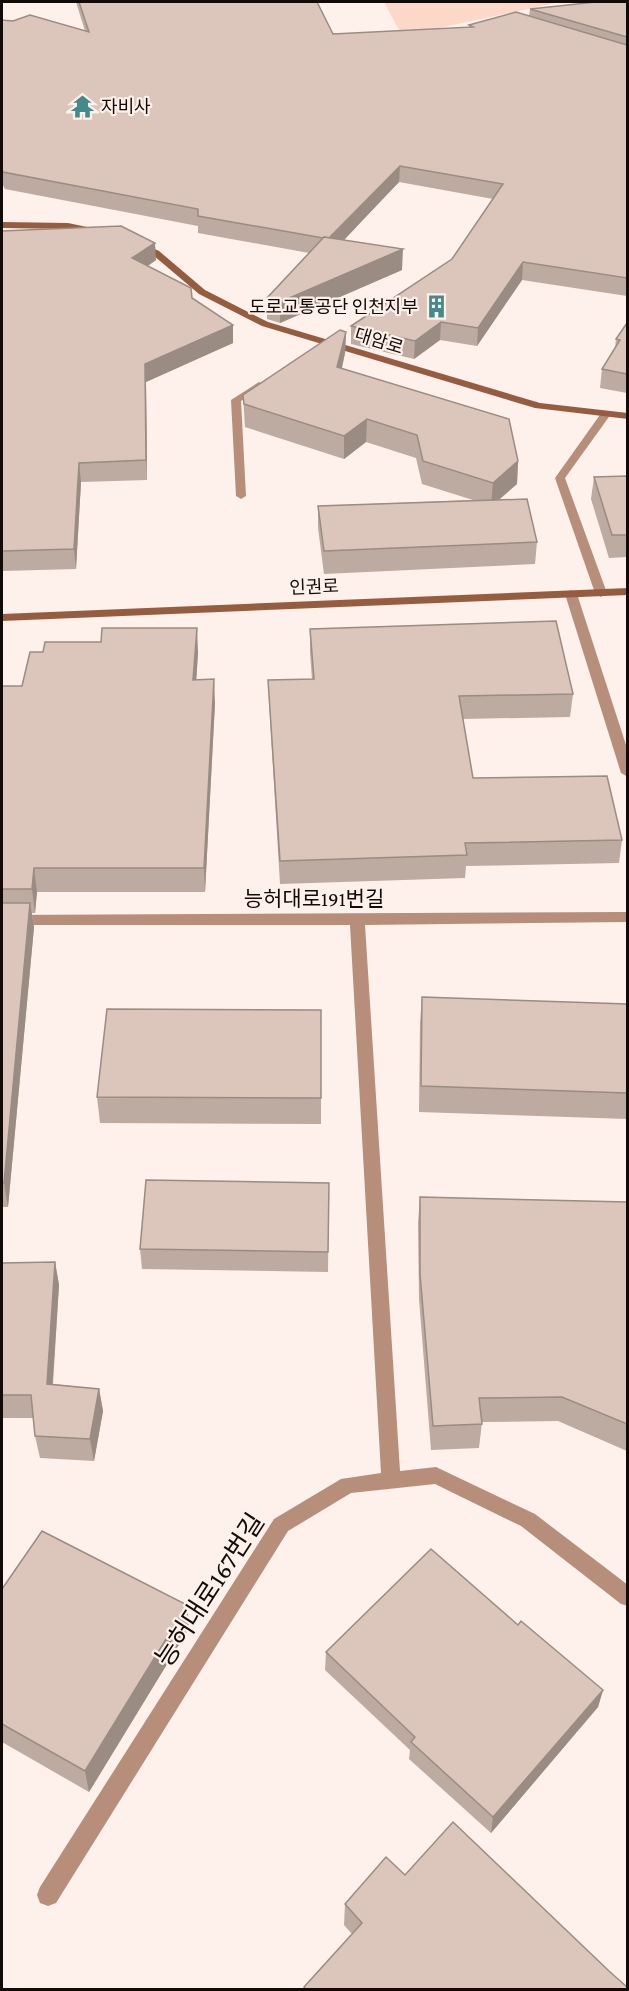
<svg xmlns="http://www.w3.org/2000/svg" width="629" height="1991" font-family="'Crimson Pro','Noto Sans KR',serif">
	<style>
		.green { fill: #fbd8c7 }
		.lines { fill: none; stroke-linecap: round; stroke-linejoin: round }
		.street { fill: #b78e7a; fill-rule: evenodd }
		.secondary { fill: #965c40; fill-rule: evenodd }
		.wall { fill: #bdaaa1 }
		.shaded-wall { fill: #9a8b83 }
		.building { fill: #dcc6bb; stroke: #9a8b83; stroke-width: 1.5 }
		.labels { text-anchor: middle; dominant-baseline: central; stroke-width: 4.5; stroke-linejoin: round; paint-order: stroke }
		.far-poi-label { font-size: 18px; fill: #110a07; stroke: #fef0ea; text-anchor: start }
		.far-street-label { font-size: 18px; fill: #110a07; stroke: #fef0ea }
		.street-label { font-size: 21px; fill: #110a07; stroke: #fef0ea }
		.near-street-label { font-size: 26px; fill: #110a07; stroke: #fef0ea }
	</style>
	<rect width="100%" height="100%" fill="#fef0ea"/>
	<path class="green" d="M384 2H560L434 29 399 30Z"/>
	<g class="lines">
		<g class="street">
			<path d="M259 382 264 385 263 387 241 401 246 496 241 499 236 496 231 400Z"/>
			<path d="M606 411 611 414 565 478 607 593 601 597 595 593 555 478 602 412Z"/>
			<path d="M571 590 577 594 628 751V777L621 773 565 594Z"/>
			<path d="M628 912V922L365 925 400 1471 436 1467 535 1514 628 1585V1606L621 1604 521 1526 435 1484 351 1493 288 1531 56 1903 48 1906 40 1903 37 1895 40 1887 274 1519 341 1479 381 1473 350 925H2V915Z"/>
		</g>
		<g class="secondary">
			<path d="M2 222 68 223 101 230 97 233 68 229 2 228Z"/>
			<path d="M136 243H142L159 251 205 290 268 322 540 403 628 413V419L535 408 262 326 199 294 153 255 136 247Z"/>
			<path d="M628 588V595L2 621V614Z"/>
		</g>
	</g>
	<g class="wall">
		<path d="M76 2H317L333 34 469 28V25L529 16 530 9 627 2V296L522 280 477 346 440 340 414 359 351 344V326L452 259 493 199 399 182 343 240 402 270 280 323 267 319V298L309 253 198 233V226L5 189 2 183V20L85 31Z"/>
		<path d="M2 231 156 260 148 266 192 298 233 343 146 382 147 480 81 482 76 569 2 571Z"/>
		<path d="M627 323V393L600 388 602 369 615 349 616 339Z"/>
		<path d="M346 332 345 353 342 368 518 461 517 484 499 500 537 542 535 564 324 574 318 528V506L473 500 422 484 416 458 366 442 344 459 245 427 243 395Z"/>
		<path d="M627 476V557L609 558 591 499 594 477Z"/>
		<path d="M310 629 573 694 570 717 463 719 473 778 622 840 619 863 466 866 465 878 280 884 269 702 268 680H312L310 652Z"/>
		<path d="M198 652 196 680 215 703 205 892H37L35 913H32L34 927 8 1207H2V686H22Z"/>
		<path d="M422 997 627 1004V1119L419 1112 420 1023Z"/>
		<path d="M321 1010V1124L100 1123 97 1097Z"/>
		<path d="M329 1183 328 1272 142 1269 140 1249Z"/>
		<path d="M420 1197 627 1202V1451L558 1421 482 1422 479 1448 431 1450 419 1299 418 1223Z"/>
		<path d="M55 1262 59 1285 53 1384 99 1389 103 1411 94 1461 40 1458 35 1436 33 1418H2V1263Z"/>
		<path d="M2 1589 187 1605 189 1628 89 1792 2 1742Z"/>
		<path d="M518 1625 603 1690 598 1707 491 1833 409 1759 410 1750 325 1670 326 1652Z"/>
		<path d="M405 1875 627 1989H304V1987L352 1934 344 1925 345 1904Z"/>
	</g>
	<g class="shaded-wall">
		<path d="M400 166 399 182 328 257V239Z"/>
		<path d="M155 243 156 260 134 275 132 258Z"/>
		<path d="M403 249 402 270 280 323V302Z"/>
		<path d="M523 262 522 280 477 346 478 328Z"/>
		<path d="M441 322 440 340 414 359 415 341Z"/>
		<path d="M233 325V343L146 382 147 480 146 460 145 364Z"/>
		<path d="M346 332 345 353 337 389V367Z"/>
		<path d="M367 419 366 442 344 459V436Z"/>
		<path d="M518 461 517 484 491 506 493 483Z"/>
		<path d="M79 463 81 482 76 569 74 549Z"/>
		<path d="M197 628 198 652 195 703 193 680Z"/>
		<path d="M214 679 215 703 205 892 204 868Z"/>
		<path d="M34 868 37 892 35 913 32 889Z"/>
		<path d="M30 903 34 927 8 1207 4 1183Z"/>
		<path d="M55 1262 59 1285 51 1407 47 1384Z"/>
		<path d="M99 1389 103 1411 94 1461 90 1439Z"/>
		<path d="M187 1605 189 1628 89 1792 85 1771Z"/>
		<path d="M603 1690 598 1707 491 1833 493 1817Z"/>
	</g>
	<g class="building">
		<path d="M79 2H317L333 34 473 27 469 25 516 12 627 45V278L523 262 478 328 441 322 415 341 351 326 452 259 503 184 400 166 329 238 324 237 323 238 198 216V209L3 172 2 169V20L13 21 30 15 89 32Z"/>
		<path d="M596 2H627V37L530 9Z"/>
		<path d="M121 226 155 243 132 258 191 288 192 298 233 325 145 364 146 460 79 463 74 549 2 551V231Z"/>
		<path d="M324 237 403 249 280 302 267 298Z"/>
		<path d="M627 323V374L602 369 620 340 616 339Z"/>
		<path d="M340 330 346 332 337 367 509 419 518 461 493 483 423 461 417 435 367 419 344 436 244 404 243 395Z"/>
		<path d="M627 476V535H612L594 477Z"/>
		<path d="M527 499 537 542 324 551 318 506Z"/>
		<path d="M556 621 573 694 459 696 473 778 607 776 622 840 465 843 467 855 280 861 268 680 314 679 310 629Z"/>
		<path d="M102 628H197L193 680 214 679 204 868H34L32 889H2V686H22L30 652H43L45 642H101Z"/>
		<path d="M2 903H30L4 1183H2Z"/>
		<path d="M422 997 627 1004V1093L421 1086Z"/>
		<path d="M107 1009 321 1010V1098L97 1097Z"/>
		<path d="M146 1180 329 1183 328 1252 140 1249Z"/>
		<path d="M420 1197 627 1202V1424L562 1397 479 1398 482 1424 433 1426 420 1274Z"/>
		<path d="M55 1262 47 1384 99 1389 90 1439 35 1436 31 1395H2V1263Z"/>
		<path d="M42 1531 187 1605 85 1771 2 1724V1589Z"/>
		<path d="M431 1549 518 1625 521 1621 603 1690 493 1817 411 1742 415 1737 326 1652Z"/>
		<path d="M453 1822 609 1971 627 1987V1989H306L304 1987 362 1923 345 1904 386 1857 405 1875Z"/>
	</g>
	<defs>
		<symbol id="temple-bare" viewBox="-9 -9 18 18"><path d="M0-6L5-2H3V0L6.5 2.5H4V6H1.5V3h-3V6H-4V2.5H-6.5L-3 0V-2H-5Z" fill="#428a8b" stroke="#fef0ea" stroke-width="2.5" paint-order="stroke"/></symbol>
		<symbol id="building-bare" viewBox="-9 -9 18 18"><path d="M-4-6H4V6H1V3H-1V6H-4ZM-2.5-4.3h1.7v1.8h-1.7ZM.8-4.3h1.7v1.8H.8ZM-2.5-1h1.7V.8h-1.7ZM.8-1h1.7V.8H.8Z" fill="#428a8b" stroke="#fef0ea" stroke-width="2.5" paint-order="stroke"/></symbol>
	</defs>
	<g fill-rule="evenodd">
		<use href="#temple-bare" x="66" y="90" width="33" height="33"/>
		<use href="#building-bare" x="420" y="290" width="33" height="33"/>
	</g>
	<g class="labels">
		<g class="far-poi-label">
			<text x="101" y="107">자비사</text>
			<text x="418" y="307" text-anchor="end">도로교통공단 인천지부</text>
		</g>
		<g class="far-street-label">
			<text transform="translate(379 341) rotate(17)">대암로</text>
			<text transform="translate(314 587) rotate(-2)">인권로</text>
		</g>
		<g class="street-label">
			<text x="314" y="899">능허대로191번길</text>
		</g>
		<g class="near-street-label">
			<text transform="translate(210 1590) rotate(-57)">능허대로167번길</text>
		</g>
	</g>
	<rect width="629" height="1991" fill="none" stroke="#110a07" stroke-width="6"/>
</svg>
